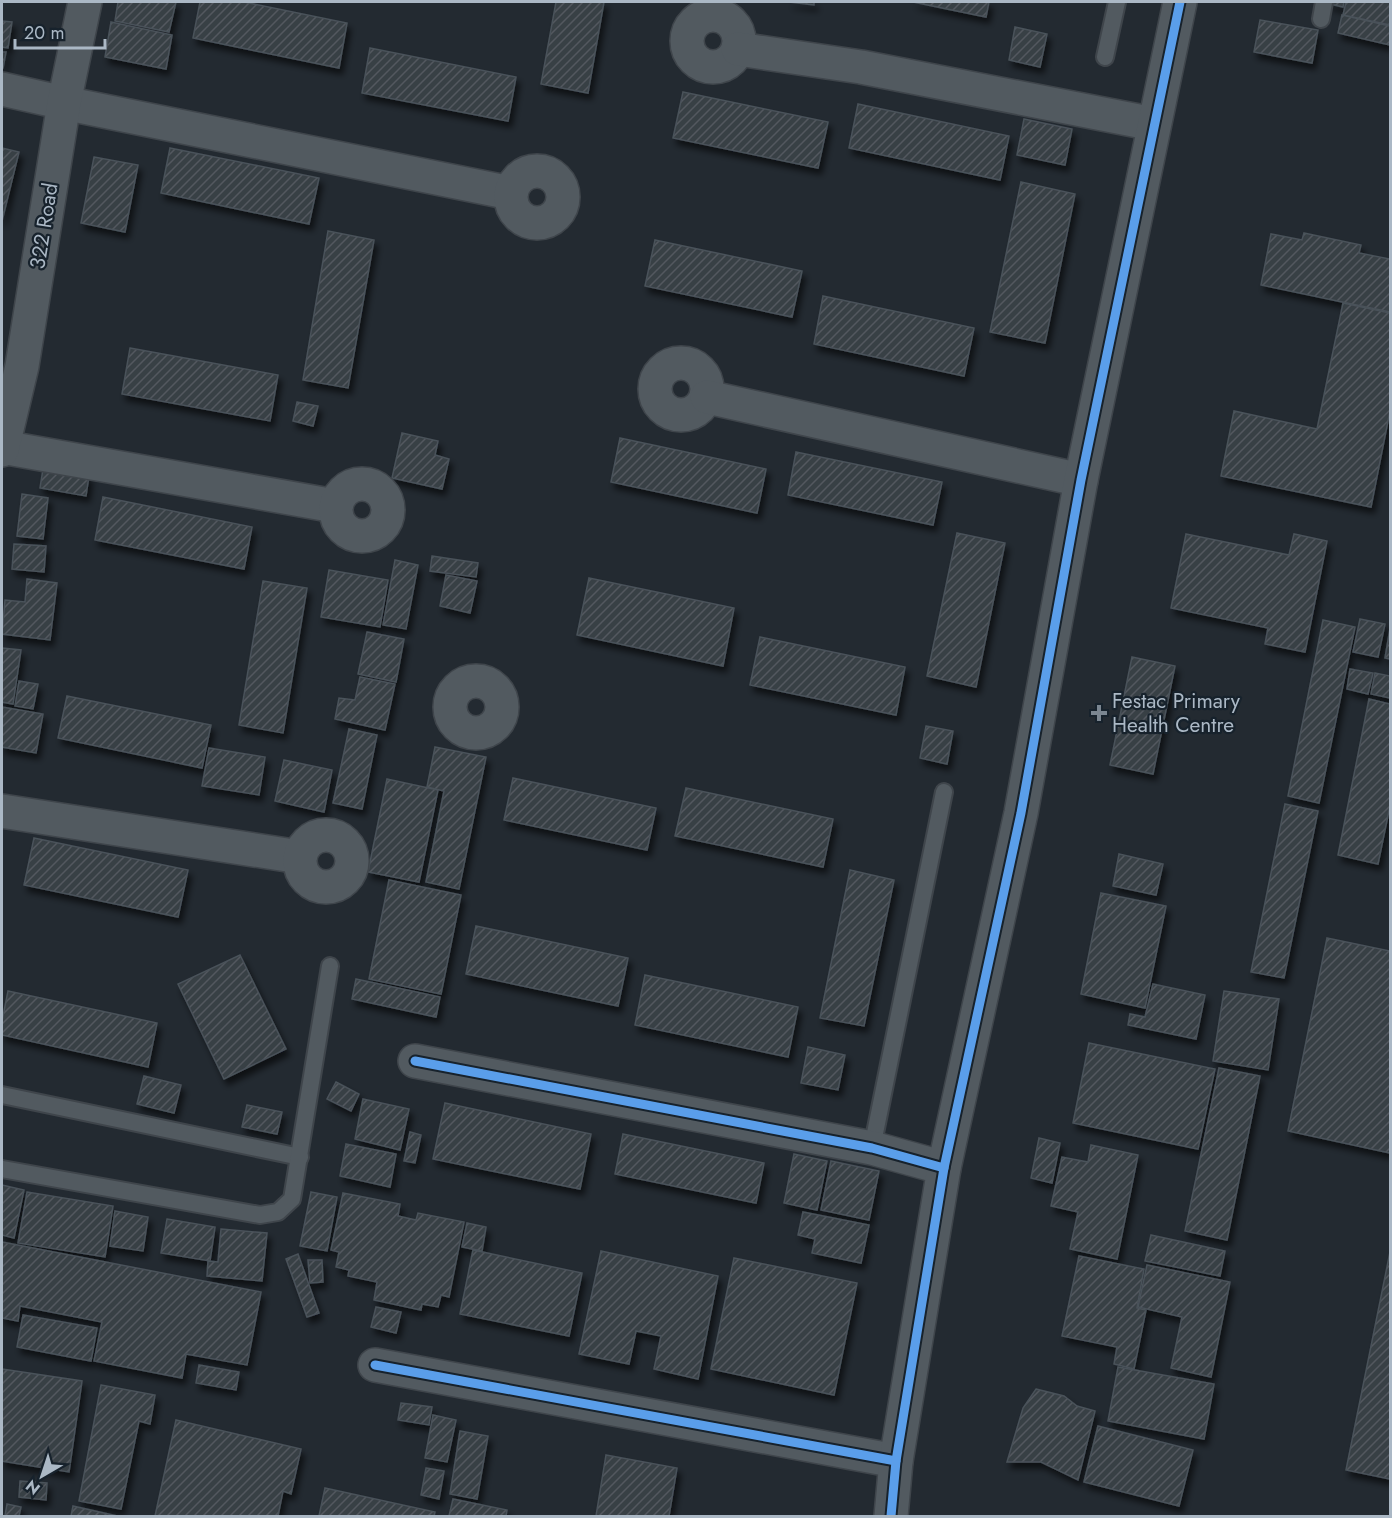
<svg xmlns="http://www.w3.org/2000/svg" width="1392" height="1518" font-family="Jost,sans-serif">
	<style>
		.building { fill: url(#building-hatch); stroke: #4a525a; stroke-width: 1.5; filter: url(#shadow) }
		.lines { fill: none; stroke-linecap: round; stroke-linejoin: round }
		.lane-casing { stroke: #3f454b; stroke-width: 20 }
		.street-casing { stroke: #3f454b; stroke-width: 36 }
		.lane { stroke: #525a60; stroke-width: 16 }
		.street { stroke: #525a60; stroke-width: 33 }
		.cycleway-casing { stroke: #17222c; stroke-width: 13 }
		.cycleway { stroke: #5a9eea; stroke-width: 9 }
		.poi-dot { fill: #7b8691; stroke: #17222c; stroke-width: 2 }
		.labels { text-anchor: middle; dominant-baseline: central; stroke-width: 4.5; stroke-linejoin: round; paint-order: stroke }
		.street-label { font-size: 21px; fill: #abb8c5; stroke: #17222c }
		.poi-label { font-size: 21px; fill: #abb8c5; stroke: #17222c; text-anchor: start }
	</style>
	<defs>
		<pattern id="building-hatch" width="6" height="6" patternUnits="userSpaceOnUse" patternTransform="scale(1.5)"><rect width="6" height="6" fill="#383f45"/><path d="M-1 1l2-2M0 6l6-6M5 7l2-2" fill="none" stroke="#52595e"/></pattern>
		<filter id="shadow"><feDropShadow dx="3.5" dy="6" stdDeviation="3" flood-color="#0009"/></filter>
	</defs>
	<rect width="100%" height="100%" fill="#232a31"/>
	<g class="building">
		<path d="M118 2H176L169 32 115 21Z"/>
		<path d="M200 2H244L347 23 339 68 193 38Z"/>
		<path d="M556 2H604L588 93 541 84Z"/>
		<path d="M789 2H814V5Z"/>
		<path d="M913 2H989L986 17Z"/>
		<path d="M1327 2H1344L1343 7 1326 3Z"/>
		<path d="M1346 2H1390V25L1343 15Z"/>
		<path d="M1342 15 1390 26V45L1338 33Z"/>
		<path d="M1260 20 1318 30 1312 63 1254 52Z"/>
		<path d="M2 21 12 22 8 48 2 47Z"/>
		<path d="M111 22 172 35 166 69 105 57Z"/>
		<path d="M1015 27 1047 34 1040 67 1009 60Z"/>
		<path d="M370 48 516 77 508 121 362 93Z"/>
		<path d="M2 52H6L3 68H2Z"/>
		<path d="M683 92 828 122 818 168 673 138Z"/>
		<path d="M858 104 1009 136 1000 180 849 148Z"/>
		<path d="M1024 119 1072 129 1065 165 1017 155Z"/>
		<path d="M2 148 19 152 2 221Z"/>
		<path d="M170 148 319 178 309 224 161 193Z"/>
		<path d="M94 157 138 165 125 232 81 223Z"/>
		<path d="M1021 182 1075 194 1045 343 990 332Z"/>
		<path d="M328 231 374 240 348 388 303 380Z"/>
		<path d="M1304 233 1361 245 1359 253 1390 259V312L1261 285 1271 234 1302 240Z"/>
		<path d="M655 240 802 271 792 317 645 286Z"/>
		<path d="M823 296 974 328 964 376 814 344Z"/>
		<path d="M1343 303 1390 313V411L1371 507 1221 476 1234 411 1317 429Z"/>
		<path d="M130 348 278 375 270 421 122 394Z"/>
		<path d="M297 402 318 406 313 426 293 421Z"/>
		<path d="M402 433 438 441 435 455 449 459 442 489 392 478Z"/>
		<path d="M620 438 766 469 757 513 611 482Z"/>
		<path d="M796 452 942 482 933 525 788 495Z"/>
		<path d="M43 469 89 476 86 496 40 488Z"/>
		<path d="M22 494 48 498 43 539 17 536Z"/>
		<path d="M103 497 252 527 244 569 95 540Z"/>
		<path d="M957 533 1005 543 976 687 927 676Z"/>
		<path d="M1186 534 1289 555 1294 534 1327 541 1305 652 1265 644 1268 628 1171 608Z"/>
		<path d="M14 544 46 546 44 572 12 569Z"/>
		<path d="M432 556 478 563 476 577 430 571Z"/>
		<path d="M395 560 418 565 406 629 383 625Z"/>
		<path d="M329 570 388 580 380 627 321 617Z"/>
		<path d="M446 575 477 581 470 613 440 606Z"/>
		<path d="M589 578 734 608 723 666 577 635Z"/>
		<path d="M27 579 57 583 50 640 2 634 5 600 25 602Z"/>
		<path d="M263 581 307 588 283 733 239 725Z"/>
		<path d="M1360 619 1385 624 1378 657 1353 652Z"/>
		<path d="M1323 620 1355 627 1319 803 1288 796Z"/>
		<path d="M1390 629V659L1385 658Z"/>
		<path d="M367 632 404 639 396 682 358 674Z"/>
		<path d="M760 637 905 667 896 715 750 685Z"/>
		<path d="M2 648 21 650 13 704 2 702Z"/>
		<path d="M1132 657 1175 666 1153 774 1110 765Z"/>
		<path d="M1350 669 1373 673 1368 694 1347 689Z"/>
		<path d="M1375 673 1390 676V698L1371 694Z"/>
		<path d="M360 677 395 684 385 730 335 719 339 698 355 700Z"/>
		<path d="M19 681 38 684 33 709 15 706Z"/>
		<path d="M67 696 211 725 202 768 58 738Z"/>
		<path d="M1369 699 1390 704V806L1378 864 1338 855Z"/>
		<path d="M2 707 43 714 36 753 2 747Z"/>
		<path d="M926 726 953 731 947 764 920 758Z"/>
		<path d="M349 729 377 735 362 809 333 803Z"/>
		<path d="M435 747 486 757 459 889 426 882 444 791 427 787Z"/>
		<path d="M209 748 265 757 259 795 202 786Z"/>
		<path d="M284 760 332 770 324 812 275 801Z"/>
		<path d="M513 778 656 808 647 850 504 820Z"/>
		<path d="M387 779 438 790 419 882 368 872Z"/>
		<path d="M686 788 833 819 823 867 675 836Z"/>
		<path d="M1285 804 1318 811 1284 978 1251 972Z"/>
		<path d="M34 838 188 870 178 917 24 885Z"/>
		<path d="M1119 854 1163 864 1156 895 1113 886Z"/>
		<path d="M850 870 894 880 864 1026 820 1018Z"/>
		<path d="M389 880 461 895 441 994 369 979Z"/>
		<path d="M1101 893 1166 906 1145 1008 1081 994Z"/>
		<path d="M476 926 628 958 618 1006 466 974Z"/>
		<path d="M1327 938 1390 951V1153L1288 1131Z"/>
		<path d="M240 955 286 1049 224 1079 178 984Z"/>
		<path d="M645 975 798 1007 788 1057 635 1025Z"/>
		<path d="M356 979 440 997 436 1017 352 999Z"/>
		<path d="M1153 984 1205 995 1196 1039 1128 1025 1130 1014 1145 1017Z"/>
		<path d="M8 991 157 1023 148 1067 2 1035V1021Z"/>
		<path d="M1224 991 1279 999 1268 1070 1213 1061Z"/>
		<path d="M1089 1043 1215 1069 1198 1149 1073 1123Z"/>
		<path d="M808 1047 845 1055 838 1090 801 1083Z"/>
		<path d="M1219 1068 1260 1076 1227 1240 1185 1231Z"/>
		<path d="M144 1076 181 1085 174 1113 137 1104Z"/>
		<path d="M336 1082 359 1094 351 1111 327 1099Z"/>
		<path d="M363 1099 409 1109 400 1150 355 1139Z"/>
		<path d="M445 1103 591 1134 580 1189 433 1159Z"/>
		<path d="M247 1105 282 1112 277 1134 242 1127Z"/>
		<path d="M410 1132 421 1135 415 1163 404 1161Z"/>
		<path d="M623 1134 764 1163 756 1203 615 1174Z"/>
		<path d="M1039 1138 1060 1143 1052 1183 1031 1178Z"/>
		<path d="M346 1144 396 1154 390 1187 340 1176Z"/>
		<path d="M1091 1145 1138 1155 1117 1259 1070 1249 1078 1212 1051 1206 1062 1157 1088 1162Z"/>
		<path d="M794 1154 827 1161 817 1210 784 1203Z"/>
		<path d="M831 1161 879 1171 869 1220 821 1210Z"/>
		<path d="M2 1185 24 1190 14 1238 2 1235Z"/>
		<path d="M27 1192 113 1206 105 1257 18 1243Z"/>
		<path d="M311 1192 337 1197 327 1251 300 1246Z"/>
		<path d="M343 1193 400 1204 398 1216 416 1220 418 1213 464 1222 449 1297 441 1295 438 1307 422 1304 421 1310 374 1300 377 1282 348 1276 349 1270 336 1267 339 1252 331 1250Z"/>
		<path d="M115 1211 148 1217 143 1251 110 1246Z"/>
		<path d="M803 1212 869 1225 861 1263 812 1253 815 1239 798 1235Z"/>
		<path d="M167 1219 215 1227 210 1261 161 1253Z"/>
		<path d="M467 1223 486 1227 482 1251 462 1247Z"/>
		<path d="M221 1229 267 1233 262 1281 207 1276 208 1261 218 1262Z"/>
		<path d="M1151 1235 1225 1251 1220 1276 1145 1261Z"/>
		<path d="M2 1242 261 1292 247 1365 186 1354 182 1378 94 1361 102 1322 20 1306 18 1321 2 1318Z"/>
		<path d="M473 1250 582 1273 569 1336 460 1314Z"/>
		<path d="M601 1251 718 1276 698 1379 654 1369 661 1336 636 1331 629 1364 579 1354Z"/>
		<path d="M1390 1252V1479L1346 1470Z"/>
		<path d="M298 1254 319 1313 307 1317 286 1259Z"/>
		<path d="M1079 1256 1144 1269 1137 1308 1146 1310 1134 1369 1114 1364 1117 1347 1062 1336Z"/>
		<path d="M734 1258 857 1283 834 1395 711 1369Z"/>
		<path d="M308 1260H322L323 1282 310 1283Z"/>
		<path d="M1147 1265 1230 1282 1211 1377 1171 1368 1182 1317 1138 1307Z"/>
		<path d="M376 1307 401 1312 396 1333 371 1327Z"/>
		<path d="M23 1315 97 1328 91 1361 17 1347Z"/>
		<path d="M199 1365 239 1372 236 1390 196 1383Z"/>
		<path d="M1118 1367 1214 1384 1204 1439 1108 1421Z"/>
		<path d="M2 1369 82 1381 69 1472 2 1461Z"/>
		<path d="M101 1385 155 1395 150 1424 139 1421 121 1509 79 1501Z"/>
		<path d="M1036 1389 1064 1396 1077 1406 1095 1411 1078 1480 1041 1462H1007L1023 1408Z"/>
		<path d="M401 1403 432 1407 429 1425 398 1420Z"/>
		<path d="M433 1415 456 1420 447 1462 425 1458Z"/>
		<path d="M176 1420 301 1449 291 1494 283 1491 278 1516H155Z"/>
		<path d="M1098 1426 1193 1450 1179 1506 1084 1482Z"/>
		<path d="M460 1431 488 1436 477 1499 450 1494Z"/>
		<path d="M606 1455 677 1468 669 1516H596Z"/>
		<path d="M426 1468 444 1471 439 1499 421 1495Z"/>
		<path d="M20 1481 47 1483 46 1500 19 1497Z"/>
		<path d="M325 1488 435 1512 434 1516H319Z"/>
		<path d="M453 1499 507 1510 506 1516H449Z"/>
		<path d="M7 1504 21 1507 19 1516H5Z"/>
		<path d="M73 1506 117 1516H71Z"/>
	</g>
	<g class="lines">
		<defs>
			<g id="lane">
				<path d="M1321 19 1324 2"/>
				<path d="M1105 57 1117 2"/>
				<path d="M2 1095 300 1157"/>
				<path d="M872 1148 944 792"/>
				<path d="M2 1169 260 1215 278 1212 292 1199 330 966"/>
			</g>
			<g id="street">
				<circle cx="713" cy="41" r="26"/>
				<path d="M738 49 861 67 1154 124"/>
				<path d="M2 89 64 103 511 193"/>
				<circle cx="537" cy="197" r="26"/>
				<circle cx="681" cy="389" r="26"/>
				<path d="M707 397 1081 480"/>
				<path d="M2 447 335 506"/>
				<path d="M2 450 22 366 64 103 85 2"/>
				<circle cx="362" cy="510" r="26"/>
				<circle cx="476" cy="707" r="26"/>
				<path d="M2 811 300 857"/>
				<circle cx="326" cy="861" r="26"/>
				<path d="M415 1061 872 1148 944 1168"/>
				<path d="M375 1365 896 1461"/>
				<path d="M891 1516 896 1461 944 1168 1021 813 1081 480 1180 2"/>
			</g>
		</defs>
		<use href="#lane" class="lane-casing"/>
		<use href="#street" class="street-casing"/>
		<use href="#lane" class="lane"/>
		<use href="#street" class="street"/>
		<defs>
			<g id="cycleway">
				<path d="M415 1061 872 1148 944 1168"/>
				<path d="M375 1365 896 1461"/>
				<path d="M891 1516 896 1461 944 1168 1021 813 1081 480 1180 2"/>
			</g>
		</defs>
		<use href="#cycleway" class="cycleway-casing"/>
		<use href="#cycleway" class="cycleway"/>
	</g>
	<path class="poi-dot" d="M1096 704h6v6h6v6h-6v6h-6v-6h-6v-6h6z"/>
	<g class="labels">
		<g class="street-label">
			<text transform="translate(44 226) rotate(-81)">322 Road</text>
		</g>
		<g class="poi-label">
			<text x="1112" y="701">Festac Primary<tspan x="1112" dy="24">Health Centre</tspan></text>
		</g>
	</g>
	<rect width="1392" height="1518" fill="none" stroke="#abb8c5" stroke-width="6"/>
	<g transform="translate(42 1476) rotate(219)" stroke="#17222c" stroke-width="4.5" paint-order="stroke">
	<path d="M0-4.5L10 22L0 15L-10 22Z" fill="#abb8c5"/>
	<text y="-9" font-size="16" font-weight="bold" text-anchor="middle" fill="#abb8c5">N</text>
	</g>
	<path d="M15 39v9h90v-9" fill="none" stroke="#abb8c5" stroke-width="3"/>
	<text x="24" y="39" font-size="18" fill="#abb8c5" stroke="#17222c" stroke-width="4.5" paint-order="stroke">20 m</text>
</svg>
